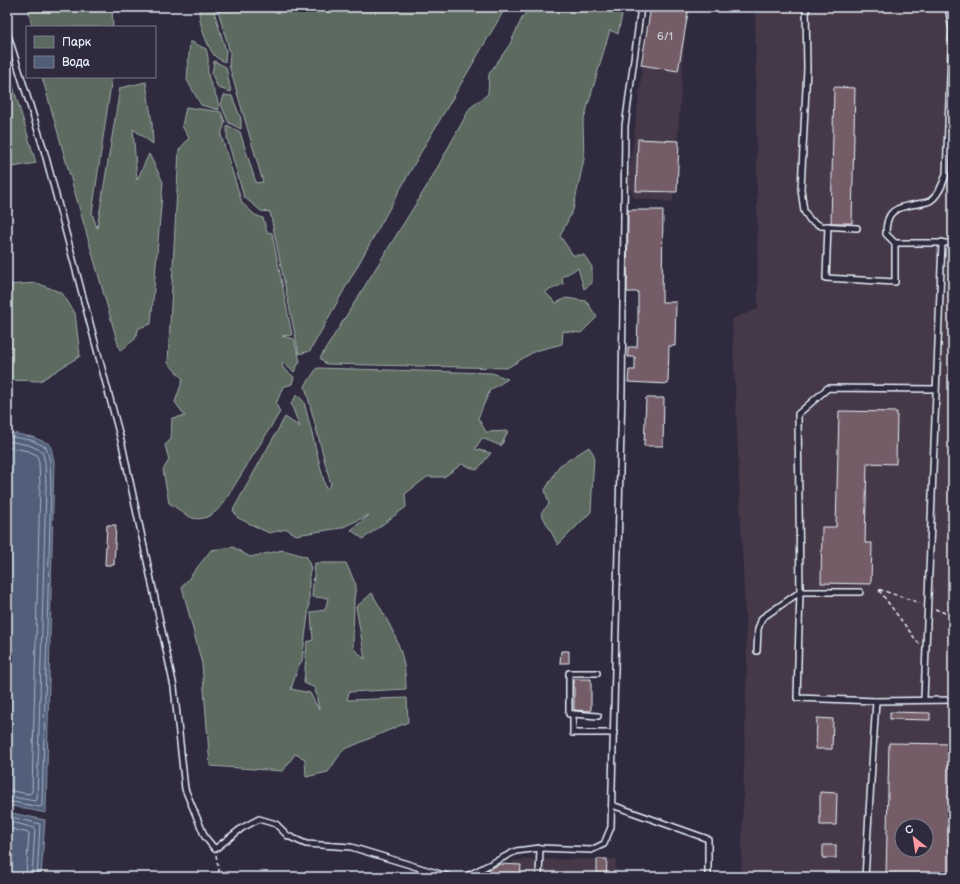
<svg xmlns="http://www.w3.org/2000/svg" width="960" height="884" font-family="'Balsamiq Sans',sans-serif">
	<style>
		.built { fill: #44394a; fill-rule: evenodd }
		.green { fill: #5b6a61; stroke: #a2aeac }
		.water { fill: #515e7a; stroke: #8d99ac }
		.lines { fill: none; stroke-linecap: round; stroke-linejoin: round }
		.shore { stroke: #acb6c6; stroke-width: 1 }
		.building { fill: #755d67; stroke: #e8f1f8; fill-rule: evenodd }
		.lane-casing { stroke: #e8f1f8; stroke-width: 8 }
		.path { stroke: #e8f1f8; stroke-width: 1.5; stroke-dasharray: 4 3; stroke-linecap: butt }
		.lane { stroke: #2f2a3d; stroke-width: 5 }
		.labels { text-anchor: middle; dominant-baseline: central; stroke-width: 3; stroke-linejoin: round; paint-order: stroke }
		.number-label { font-size: 11px; fill: #cbccd4 }
	</style>
	<rect width="100%" height="100%" fill="#2f2a3d"/>
	<filter id="ink" filterUnits="userSpaceOnUse"><feTurbulence type="fractalNoise" baseFrequency=".025" numOctaves="2"/><feDisplacementMap in="SourceGraphic" scale="8" xChannelSelector="R" yChannelSelector="G"/><feConvolveMatrix kernelMatrix="1 2 1 2 8 2 1 2 1" color-interpolation-filters="sRGB"/></filter>
	<g filter="url(#ink)">
		<g class="built">
			<path d="M650 7H687L673 202 635 198 628 184Z"/>
			<path d="M755 7H953V877H741L747 659 732 319 758 309ZM902 826H926V850H902Z"/>
			<path d="M616 859 615 877H512L513 860Z"/>
		</g>
		<g class="green">
			<path d="M28 7H112L113 27H32Z"/>
			<path d="M200 7 213 8 226 51 225 62C221 60 216 58 214 55 207 46 196 17 200 7Z"/>
			<path d="M217 7H506L421 152 310 351 299 354 270 212 261 211 244 197 227 138V125L240 132 256 183 263 182 229 65 230 52Z"/>
			<path d="M530 7H615L623 10 618 34 610 30 583 122 584 159 573 210 560 236 573 255H584L592 267V283L584 289 578 268 562 277 563 284 545 292 556 303 566 298 586 301 597 317 581 333 563 331 562 344 535 351 507 368 326 364 320 358 430 181 470 108 488 94 489 74 510 44 522 18Z"/>
			<path d="M190 41 206 49C210 61 207 64 208 74 210 87 219 96 219 110L201 105 187 80Z"/>
			<path d="M214 61 226 67 231 92 218 88 212 74Z"/>
			<path d="M7 66 36 163 7 168Z"/>
			<path d="M42 77H112L92 213 97 228 120 88 146 82 152 123 153 144 133 129 137 180 149 154 163 182 151 324 139 328 135 339 120 351Z"/>
			<path d="M224 95 232 96 241 119V129L229 123 221 105Z"/>
			<path d="M186 107 221 112 225 122 221 135 242 203 255 215 263 218 267 232 272 233 292 335 282 336 294 339 300 361 294 372 282 362 283 368 294 377 292 384 283 387 276 404 280 412 223 504C216 513 203 523 190 517 183 514 176 507 169 503L163 470 169 460 165 445 171 439 172 418 185 416 175 402 183 379 168 363 179 150 189 138 182 126Z"/>
			<path d="M37 283 62 293 75 313 80 356 40 381 7 380V285Z"/>
			<path d="M317 368 492 373 508 379 490 390 478 418 486 432 508 431 501 446 482 438 475 449 491 453 477 470 462 464 444 477H427L405 494 406 507 363 539 351 530 369 515 341 528 296 535 287 529 269 533 238 518 233 510 285 417 300 427 291 404 297 394 304 402 326 489 331 485 305 386Z"/>
			<path d="M589 447 594 455 591 512 558 545 541 513 549 504 545 490 559 466Z"/>
			<path d="M233 547 250 557 283 550 307 557 311 569 309 575V607L302 661 299 665 291 689 310 693 319 710 315 688 304 683 307 642 313 640 311 612 325 610 328 598 312 597 315 563H346L356 585 354 600 353 648 365 659 356 607 372 593C391 627 406 649 406 689L349 692 347 700 407 698 408 722 343 750 328 772 306 777 305 759 295 754 283 771 210 766 202 664 182 587 211 550Z"/>
		</g>
		<g class="water">
			<path d="M7 432 32 437 50 444 54 461 46 813 7 805Z"/>
			<path d="M7 812 45 820 41 877H7Z"/>
		</g>
		<g class="lines">
			<g class="shore">
				<path d="M7 436 31 440 46 447 50 461 51 487 42 806 40 807 7 801"/>
				<path d="M7 441 29 445 42 451 45 462 46 487 37 800 35 801 7 796"/>
				<path d="M7 447 28 451 37 455 39 463 40 487 32 792 29 794 7 790"/>
				<path d="M7 816 40 824 37 877"/>
				<path d="M7 821 35 828 32 877"/>
				<path d="M7 828 29 833 26 877"/>
			</g>
		</g>
		<g class="building">
			<path d="M651 7H689L678 71 641 65Z"/>
			<path d="M834 87 855 88 852 223H831Z"/>
			<path d="M638 139 679 141 677 192 636 191Z"/>
			<path d="M628 210H663L662 302H676L675 346H669L668 384 628 382 629 370H635V357H628V347H637L638 319V292H627Z"/>
			<path d="M646 398H664L663 446H644Z"/>
			<path d="M839 411 897 412 896 464 867 463 865 543H872L871 584 821 583 822 527H836Z"/>
			<path d="M107 525H116L114 565H105Z"/>
			<path d="M561 651H569V663H560Z"/>
			<path d="M574 679H591V711L574 710Z"/>
			<path d="M890 712 930 713V720L890 719Z"/>
			<path d="M817 718 833 719 832 749H816Z"/>
			<path d="M889 743 953 744V877H886ZM902 826H926V850H902Z"/>
			<path d="M820 792 837 793 836 825H820Z"/>
			<rect x="823" y="845" width="13" height="13"/>
			<path d="M597 859H607L606 877H597Z"/>
			<path d="M500 864 521 865 520 877H474Z"/>
		</g>
		<g class="lines">
			<defs>
				<g id="lane">
					<path d="M806 7 807 68 801 189 804 211 810 220 821 226 857 228"/>
					<path d="M7 32 44 150 122 444 174 687 185 789 205 837 215 849 242 828 259 819 276 824 288 836 306 844 351 847 450 877"/>
					<path d="M828 226 826 278 895 282V243H953"/>
					<path d="M895 243 886 234C886 209 896 208 917 204 921 203 926 203 930 201 939 195 943 184 946 174L952 29 948 7"/>
					<path d="M936 389 828 388 798 414 800 592 797 698 876 701 953 700"/>
					<path d="M757 651 758 629 762 618 800 592H860"/>
					<path d="M597 673H569V714H573V733H614"/>
					<path d="M924 699 942 242"/>
					<path d="M573 714 598 716"/>
					<path d="M612 805 708 839V877"/>
					<path d="M465 877 516 851 540 848 591 850 604 844 611 827 622 391 625 126 641 7"/>
					<path d="M539 877 540 848"/>
					<path d="M865 877 876 701"/>
				</g>
			</defs>
			<use href="#lane" class="lane-casing"/>
			<g class="path">
				<path d="M935 609 953 616"/>
				<path d="M919 644 878 589 920 603"/>
				<path d="M216 855 220 877"/>
			</g>
			<use href="#lane" class="lane"/>
		</g>
	</g>
	<g class="labels">
		<g class="number-label">
			<text x="665" y="36">6/1</text>
		</g>
	</g>
	<rect width="960" height="884" fill="none" stroke="#2f2a3d" stroke-width="24"/>
	<rect x="12" y="12" width="936" height="860" fill="none" stroke="#e8f1f8" stroke-width="1.5" filter="url(#ink)"/>
	<rect x="26" y="26" width="130" height="52" fill="#2f2a3d" stroke="#797a88"/>
	<rect x="34" y="36" width="20" height="12" fill="#5b6a61" stroke="#797a88"/>
	<text x="62" y="46" font-size="12" fill="#e8f1f8">Парк</text>
	<rect x="34" y="56" width="20" height="12" fill="#515e7a" stroke="#797a88"/>
	<text x="62" y="66" font-size="12" fill="#e8f1f8">Вода</text>
	<g transform="translate(914 838) rotate(330)"><circle r="19" fill="#2f2a3d" stroke="#797a88"/>
	<path d="M0-3L7 15L0 10L-7 15Z" fill="#ff9aa2"/>
	<text y="-6" font-size="11" font-weight="bold" text-anchor="middle" fill="#e8f1f8">С</text>
	</g>
</svg>
